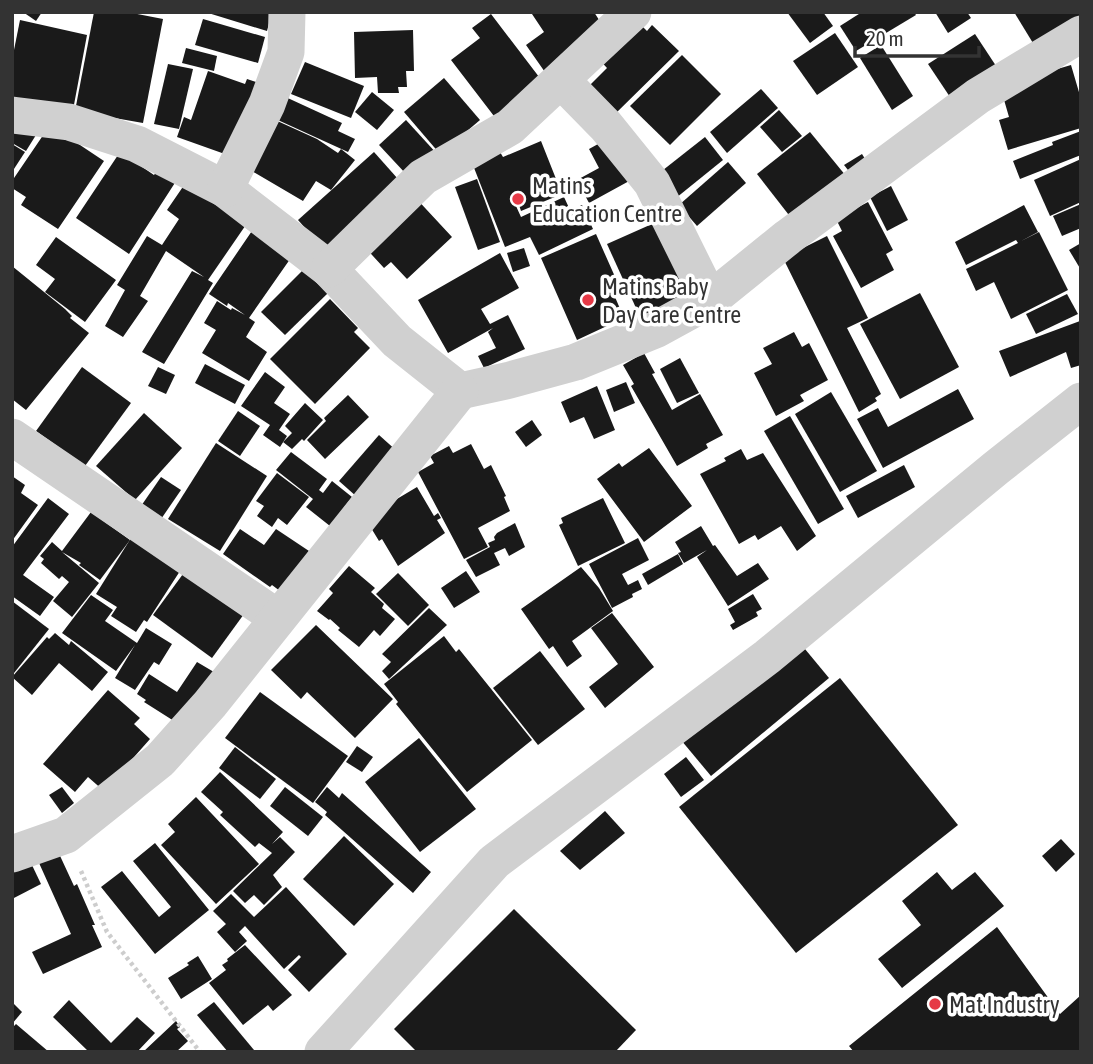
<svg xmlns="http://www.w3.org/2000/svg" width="1093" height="1064" font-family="'Asap Condensed',sans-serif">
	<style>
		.building { fill: #1a1a1a }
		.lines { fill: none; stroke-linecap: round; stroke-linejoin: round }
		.path { stroke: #cdcdcd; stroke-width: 4.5; stroke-dasharray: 3.5 3.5; stroke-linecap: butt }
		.street { stroke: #d0d0d0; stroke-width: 37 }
		.poi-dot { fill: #e63946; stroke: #fff; stroke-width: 2.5 }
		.labels { text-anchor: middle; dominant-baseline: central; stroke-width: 7; stroke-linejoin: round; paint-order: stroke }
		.poi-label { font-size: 24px; fill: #333; stroke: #fff; text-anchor: start }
	</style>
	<rect width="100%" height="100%" fill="#fff"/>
	<g class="building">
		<path d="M23 12H42L36 21Z"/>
		<path d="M94 12H127L163 19 143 123 75 111Z"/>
		<path d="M205 12H272L267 31Z"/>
		<path d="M536 12H594L608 34 547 75 526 45 544 32 532 14Z"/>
		<path d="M787 12H823L833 26 810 43Z"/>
		<path d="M862 12H914L916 15 856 51 840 26Z"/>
		<path d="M935 12H967L971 18 948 33Z"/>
		<path d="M1014 12H1081V27L1039 53Z"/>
		<path d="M491 14 549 90 497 120 451 60 480 38 472 28Z"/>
		<path d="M633 17 647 31 652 25 679 51 615 114 588 87 607 68 595 55Z"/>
		<path d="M203 19 265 37 258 63 195 45Z"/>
		<path d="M20 20 87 35 73 110 12 99V60Z"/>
		<path d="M413 30 414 71H406L407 87H398L399 93H378L377 77 355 78 354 32Z"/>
		<path d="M835 33 858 67 817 95 793 61Z"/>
		<path d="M975 34 1002 75 956 106 928 64Z"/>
		<path d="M881 45 913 96 892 110 860 58Z"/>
		<path d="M186 48 217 56 214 71 182 63Z"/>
		<path d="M682 55 721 94 670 145 630 106Z"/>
		<path d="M305 62 364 86 351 118 291 94Z"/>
		<path d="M168 64 193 69 179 129 154 124Z"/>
		<path d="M1071 65 1081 99V128L1008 150 999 120 1009 117 1000 86Z"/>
		<path d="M208 71 245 84 247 79 262 84 236 158 177 137 184 117 191 120Z"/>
		<path d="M444 78 480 120 440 154 404 112Z"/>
		<path d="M761 89 778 108 727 153 710 132Z"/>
		<path d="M372 92 394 110 377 130 355 112Z"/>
		<path d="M279 94 342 123 338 131 355 139 348 152 269 116Z"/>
		<path d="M779 110 802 136 782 152 760 127Z"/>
		<path d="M273 119 317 139 338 153 341 149 355 160 331 190 316 181 303 201 245 167Z"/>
		<path d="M406 120 438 155 406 174 379 145Z"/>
		<path d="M19 125 36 135 26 151 12 143V135Z"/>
		<path d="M50 125 104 161 58 229 21 205 26 197 12 188V181Z"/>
		<path d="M1081 131V155L1020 179 1013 161 1053 145 1052 142Z"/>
		<path d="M810 132 846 176 792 219 757 174Z"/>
		<path d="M705 137 723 160 676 198 658 174Z"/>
		<path d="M609 138 631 180 589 203 577 180 599 168 589 149Z"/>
		<path d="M541 141 562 194 521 211 519 205 516 206 521 217 564 197 570 210 582 205 593 229 539 255 530 237 505 247 469 155 500 152 503 157Z"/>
		<path d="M12 144 25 152 12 172Z"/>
		<path d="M120 152 154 175 163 163 180 175 129 254 76 218Z"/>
		<path d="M374 152 406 188 329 255 298 220Z"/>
		<path d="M862 154 870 167 848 170 844 165Z"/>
		<path d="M1081 159V202L1050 216 1034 180Z"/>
		<path d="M728 162 746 183 697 226 679 205Z"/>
		<path d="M191 175 252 216 208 280 213 283 164 364 142 352 192 271 204 277 166 251 140 296 148 301 123 337 105 326 125 290 117 285 147 236 162 245 179 219 167 210Z"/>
		<path d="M477 179 500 242 478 250 455 187Z"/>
		<path d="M891 186 908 220 887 231 870 197Z"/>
		<path d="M413 195 452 237 407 279 391 262 384 268 361 243Z"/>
		<path d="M868 202 893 250 886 254 894 270 861 288 833 236 842 231 836 219Z"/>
		<path d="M1081 204V228L1062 236 1053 216Z"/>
		<path d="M1024 205 1038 232 1021 241 1039 232 1068 290 1011 319 994 282 976 291 966 269 1018 243 1016 240 966 265 955 242Z"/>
		<path d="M661 220 695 295 641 319 607 244Z"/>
		<path d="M256 225 295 252 249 318 255 322 246 337 267 352 249 381 202 353 216 330 204 323 217 301 231 310 232 308 245 315 228 303 227 306 209 294Z"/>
		<path d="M596 234 616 279 609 283 624 318 577 340 541 258Z"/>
		<path d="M827 236 868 318 847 328 881 394 875 398 877 401 859 412 783 258Z"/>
		<path d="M56 237 116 280 85 322 45 292 55 279 36 265Z"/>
		<path d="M1081 243V270L1069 250Z"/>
		<path d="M524 248 530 266 513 272 507 253Z"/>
		<path d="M500 253 519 288 481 309 490 324 508 315 525 349 484 368 478 356 496 348 488 332 493 328 448 353 418 300Z"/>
		<path d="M12 266 65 309 72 316 70 318 89 333 26 410 12 399Z"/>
		<path d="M303 270 328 293 285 335 261 312Z"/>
		<path d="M920 293 959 367 900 399 860 324Z"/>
		<path d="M1067 294 1078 314 1036 334 1026 314Z"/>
		<path d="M330 299 358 328 354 332 370 348 315 404 270 359Z"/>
		<path d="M1080 321 1081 365 1071 368 1066 352 1010 377 999 351Z"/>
		<path d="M794 332 802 347 809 343 828 380 800 395 804 401 776 416 754 373 772 364 763 348Z"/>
		<path d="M644 353 655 373 652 374 672 410 700 394 723 435 706 444 708 448 677 466 631 386 634 384 623 365Z"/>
		<path d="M680 358 699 393 677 403 660 369Z"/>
		<path d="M205 364 245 385 235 404 195 383Z"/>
		<path d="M82 367 131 403 85 466 36 431Z"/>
		<path d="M158 367 175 375 166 394 148 386Z"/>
		<path d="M265 372 285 387 274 403 290 414 279 430 287 436 280 447 263 435 270 425 241 406Z"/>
		<path d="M626 382 635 403 614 412 606 390Z"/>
		<path d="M597 386 615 430 594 439 584 417 570 423 561 402Z"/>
		<path d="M958 389 974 419 883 468 857 419 878 408 888 427Z"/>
		<path d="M831 392 877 471 840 492 795 414Z"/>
		<path d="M348 395 369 417 325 459 307 440 326 421 324 418Z"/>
		<path d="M305 403 323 420 304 441 302 439 292 449 283 442 292 433 285 426Z"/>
		<path d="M238 411 260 426 240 456 218 441Z"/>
		<path d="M144 413 182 448 135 500 96 466Z"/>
		<path d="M790 416 844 509 818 524 764 431Z"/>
		<path d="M532 420 542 435 526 447 515 432Z"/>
		<path d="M379 435 398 452 357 497 339 481Z"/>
		<path d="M216 443 267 476 220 551 168 519Z"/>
		<path d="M471 444 484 469 491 465 506 496 504 497 510 511 478 528 488 547 464 559 418 472 434 463 430 456 449 446 453 453Z"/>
		<path d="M649 448 692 506 644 542 597 479 619 463 622 467Z"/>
		<path d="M741 449 747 460 763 453 816 536 797 551 781 526 758 540 755 535 739 544 700 474 726 461 724 458Z"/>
		<path d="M291 452 327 479 319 490 323 493 332 481 352 497 330 526 306 507 313 499 276 470Z"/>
		<path d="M904 465 915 487 858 518 846 496Z"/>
		<path d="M277 473 309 497 287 525 278 518 272 527 257 516 264 506 256 501Z"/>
		<path d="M12 476 25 485 21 493 38 505 12 541Z"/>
		<path d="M161 477 181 490 159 522 139 509Z"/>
		<path d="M417 487 434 516 438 513 441 518 437 520 445 533 398 566 382 539 379 541 365 518Z"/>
		<path d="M48 498 69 514 23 575 54 597 40 616 12 596V547Z"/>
		<path d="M603 498 625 543 578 566 559 525 563 523 561 518Z"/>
		<path d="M91 512 130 540 100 580 79 565 81 563 62 552 99 583 72 617 53 601 69 582 62 576 59 579 41 563 44 559 40 556 52 542 62 551Z"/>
		<path d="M515 523 525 547 509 556 505 548 494 553 500 565 476 577 466 560 490 547 488 543 495 540 494 537 497 533Z"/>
		<path d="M701 526 713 546 715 545 737 576 758 563 769 579 728 606 697 557 707 550 684 563 678 553 681 552 675 542Z"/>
		<path d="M240 529 264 545 276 529 309 551 280 591 272 585 270 587 223 554Z"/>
		<path d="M131 538 180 571 147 622 144 620 136 632 111 616 117 607 96 594Z"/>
		<path d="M638 538 649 560 622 574 628 585 638 580 642 589 632 594 633 597 612 608 589 564Z"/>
		<path d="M678 554 683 564 648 585 642 574Z"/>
		<path d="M191 563 244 614 212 658 153 615Z"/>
		<path d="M349 566 375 588 371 592 384 604 382 608 395 619 380 636 374 630 359 647 338 630 340 628 330 619 329 620 317 611 333 593 329 589Z"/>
		<path d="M581 567 599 588 613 611 572 641 582 656 567 667 553 646 549 649 521 609Z"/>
		<path d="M466 571 480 592 454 608 441 588Z"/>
		<path d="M398 573 429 605 408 626 376 594Z"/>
		<path d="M753 594 762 609 756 612 758 616 733 630 730 625 735 622 728 609Z"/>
		<path d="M91 595 113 610 105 621 137 643 146 628 172 644 159 665 154 662 135 690 115 678 135 645 116 671 62 633Z"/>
		<path d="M12 601 49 629 14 673 12 672Z"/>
		<path d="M429 608 447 625 389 679 382 671 391 662 382 654Z"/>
		<path d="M612 613 654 667 605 708 589 687 618 664 591 628Z"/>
		<path d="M316 625 393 699 355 738 307 692 301 699 271 670Z"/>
		<path d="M55 633 69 645 71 641 108 672 92 691 59 663 32 695 12 677 47 637 49 639Z"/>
		<path d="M444 636 456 652 459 649 532 740 467 792 396 704 398 702 384 684Z"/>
		<path d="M800 643 829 678 711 776 681 740Z"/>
		<path d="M540 651 585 709 538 745 493 688Z"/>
		<path d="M197 662 219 675 185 728 144 702 146 700 137 694 149 674 177 692Z"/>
		<path d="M840 678 958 825 796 953 679 807Z"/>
		<path d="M108 690 140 718 134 724 150 739 104 791 88 777 75 792 43 764Z"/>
		<path d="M260 692 348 756 313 803 225 738Z"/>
		<path d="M419 738 476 809 420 852 365 782Z"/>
		<path d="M357 746 373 757 362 772 346 762Z"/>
		<path d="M235 747 276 779 260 799 219 768Z"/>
		<path d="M686 757 704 780 681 797 664 774Z"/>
		<path d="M220 772 283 832 272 844 280 837 295 852 273 875 282 887 264 905 254 895 245 903 233 891 272 853 259 843 255 847 220 815 223 812 201 792Z"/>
		<path d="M62 787 74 803 62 813 49 795Z"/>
		<path d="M285 787 323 817 308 836 270 806Z"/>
		<path d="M327 787 339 798 342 793 431 872 413 893 325 815 327 812 315 802Z"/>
		<path d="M196 797 259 864 216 904 161 845 175 832 168 824Z"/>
		<path d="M605 811 625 833 580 870 560 851Z"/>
		<path d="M344 836 394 884 354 926 303 879Z"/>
		<path d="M1061 839 1075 854 1056 872 1042 856Z"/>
		<path d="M155 843 209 910 155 954 101 887 122 871 159 917 171 907 133 861Z"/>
		<path d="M55 845 74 886 77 884 95 925H92L102 947 43 974 32 952 71 934 35 854Z"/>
		<path d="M31 863 41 884 12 899V872Z"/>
		<path d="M937 872 952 890 975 872 1004 906 902 988 878 959 921 925 902 901Z"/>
		<path d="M286 887 347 954 309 992 288 970 301 957 299 955 284 969 245 926 239 932 247 941 235 952 217 932 226 924 213 911 231 894 254 917Z"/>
		<path d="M514 909 636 1030 615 1052H417L394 1029Z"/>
		<path d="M997 927 1060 1014 1081 995V1052H854L849 1046Z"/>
		<path d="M245 945 292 995 273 1011 268 1005 243 1025 209 983 226 970 222 965 228 961 227 959Z"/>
		<path d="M198 956 212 979 181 999 168 978 189 965 187 963Z"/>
		<path d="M69 1000 111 1043 137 1017 155 1033 137 1052H89L53 1017Z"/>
		<path d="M12 1002 22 1012 12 1024Z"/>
		<path d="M214 1002 254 1050 252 1052H228L197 1015Z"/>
		<path d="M176 1021 180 1027 177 1029 188 1041 176 1052H143Z"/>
		<path d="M16 1024 49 1052H12V1028Z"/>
	</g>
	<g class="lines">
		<path class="path" d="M81 871 107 932 200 1052"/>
		<g class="street">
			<path d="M562 81 606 126 652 183 710 300"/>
			<path d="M12 115 69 122 137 144 225 189 329 269 397 341 460 391 510 380 576 362 657 329 710 300 788 237 978 96 1081 34"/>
			<path d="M225 189 267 104 286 52 287 12"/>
			<path d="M329 269 423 177 510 127 633 12"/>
			<path d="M12 437 278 618"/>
			<path d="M12 854 66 835 160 760 210 704 460 391"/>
			<path d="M323 1052 494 862 767 657 996 468 1081 401"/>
		</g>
	</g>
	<g class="poi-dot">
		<circle cx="518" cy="199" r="7"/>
		<circle cx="588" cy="300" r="7"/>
		<circle cx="935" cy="1004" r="7"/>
	</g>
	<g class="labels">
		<g class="poi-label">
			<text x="532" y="185">Matins<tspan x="532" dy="28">Education Centre</tspan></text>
			<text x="602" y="286">Matins Baby<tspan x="602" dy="28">Day Care Centre</tspan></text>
			<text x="949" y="1004">Mat Industry</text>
		</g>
	</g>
	<rect width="1093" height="1064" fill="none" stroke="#333333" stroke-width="28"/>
	<path d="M855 46v10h124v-10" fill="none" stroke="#333333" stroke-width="3.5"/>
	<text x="866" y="46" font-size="21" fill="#333333" stroke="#ffffff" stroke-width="5" paint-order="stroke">20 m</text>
</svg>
